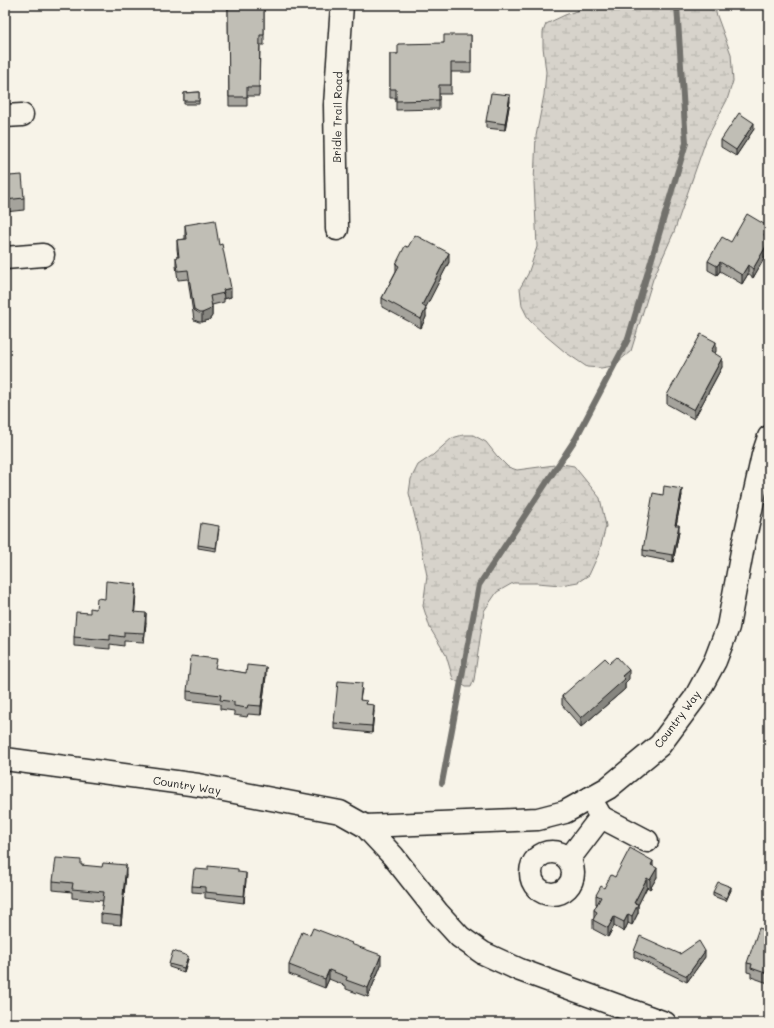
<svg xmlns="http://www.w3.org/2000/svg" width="774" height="1028" font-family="Mali,sans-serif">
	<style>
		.wetland { fill: url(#wetland-marsh); stroke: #7a7874 }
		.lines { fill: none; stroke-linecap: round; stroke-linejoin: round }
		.stream { stroke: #72716c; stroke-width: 6 }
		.minor-casing { stroke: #1c1c1c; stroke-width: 25 }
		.minor { stroke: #f7f3e8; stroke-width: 22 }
		.wall { fill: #a5a39c; stroke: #1c1c1c }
		.shaded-wall { fill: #86857f; stroke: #1c1c1c }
		.building { fill: #c0beb5; stroke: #1c1c1c }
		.labels { text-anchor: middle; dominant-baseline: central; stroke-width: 3; stroke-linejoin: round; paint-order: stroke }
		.street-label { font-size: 11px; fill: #1c1c1c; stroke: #f7f3e8 }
	</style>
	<defs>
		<pattern id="wetland-marsh" width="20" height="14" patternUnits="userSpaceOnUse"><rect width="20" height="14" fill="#d7d3cb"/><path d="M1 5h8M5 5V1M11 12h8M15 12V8" fill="none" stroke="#b8b5ae"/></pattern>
	</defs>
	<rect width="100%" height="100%" fill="#f7f3e8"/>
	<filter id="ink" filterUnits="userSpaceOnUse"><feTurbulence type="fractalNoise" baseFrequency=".025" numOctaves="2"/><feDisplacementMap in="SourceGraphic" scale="8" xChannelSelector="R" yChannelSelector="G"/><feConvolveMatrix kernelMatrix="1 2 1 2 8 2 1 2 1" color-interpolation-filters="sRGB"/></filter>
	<g filter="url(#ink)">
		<g class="wetland">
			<path d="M593 5H716V13L731 54 733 81 727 100 706 140 674 232 653 279 631 351 613 366 601 368 587 367 565 352 546 336 529 320 522 306 520 288 528 274 537 247 534 182 536 136 544 95 546 72 543 47V32L546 24 565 15Z"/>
			<path d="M463 435H473L486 442 497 456 508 467 517 470 562 464 574 466 600 498 606 526 599 553 589 575 578 582 561 585 537 583H513L497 592 484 611 474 680 471 687H466L453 679 446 655 430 628 423 606 427 576 419 534 409 493 411 479 418 465 433 455 452 438Z"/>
		</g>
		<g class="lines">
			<path class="stream" d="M442 783 479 585 576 438 628 339 686 143 677 5"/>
			<defs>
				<g id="minor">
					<path d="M5 116 22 115"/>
					<path d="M337 229 335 105 342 5"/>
					<path d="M5 258 43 255"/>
					<path d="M5 759 198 785 340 812 365 826 393 856 438 913 460 937 483 953 520 970 665 1023"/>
					<path d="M601 817 647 841"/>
					<path d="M365 826 538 819 565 812 608 788 660 745 695 698 715 661 728 627 743 546 763 455 769 437"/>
					<circle cx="552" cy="873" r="21"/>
					<path d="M569 859 601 817 590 798"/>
				</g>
			</defs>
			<use href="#minor" class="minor-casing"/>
			<use href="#minor" class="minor"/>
		</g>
		<g class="wall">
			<path d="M228 7 264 8V45H260L259 96H247V106H229Z"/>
			<path d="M471 35V72H451V94H439V109L396 110V98H390V54H398L444 43Z"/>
			<path d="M199 92V104H184V93Z"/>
			<path d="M510 101 505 130 486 128V121Z"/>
			<path d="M754 129 736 156 721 147V140Z"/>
			<path d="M5 141 9 176 24 198V210L5 212Z"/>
			<path d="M185 225 219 245 231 297 224 299V302L212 305V316L209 320 202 322H199L194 320 188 279 178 280 176 266V257H178L177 249V240L185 239Z"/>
			<path d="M768 237 769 238V250L753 278 748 274 742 284 720 271 717 275 708 270V261Z"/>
			<path d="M408 247 449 262 425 308 426 317 421 328 382 307V298L396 271V264Z"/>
			<path d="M716 351 715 353 722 367 694 419 667 404V395Z"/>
			<path d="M663 495H682L676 525 679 532 673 562 643 556V550Z"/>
			<path d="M219 529 216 551 198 548V545Z"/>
			<path d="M136 593 134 613 146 623 144 642 124 641V646L110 644V649L74 646V637L90 613 96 609 105 599Z"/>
			<path d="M610 663 629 679 625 683V689L581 727 562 705V696Z"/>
			<path d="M217 669 266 676 261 715 248 714 247 717 234 715V711L220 709V704L187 700V691Z"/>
			<path d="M362 689 360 700 367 704 374 711 372 733 334 729V723Z"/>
			<path d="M81 865 126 874 121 925 101 923V914L103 901 72 898V892L53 890V881Z"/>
			<path d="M653 867 657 877 650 889 647 887 638 905V913L632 925 628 923 624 932 614 926 608 937 593 929V920L594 918V910L597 904H596V895L604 888 615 877Z"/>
			<path d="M208 870 238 872 246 879 244 903 205 898V893L192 892V886Z"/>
			<path d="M731 890 726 901 713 896V892Z"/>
			<path d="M769 931 768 983 751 977V973L747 972V963Z"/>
			<path d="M310 935 352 945 381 965 368 997 346 989V986L329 979 325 988 289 974V965Z"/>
			<path d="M634 951 680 954 705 957 687 982 634 957Z"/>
			<path d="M188 959 184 972 169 967V964Z"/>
		</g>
		<g class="shaded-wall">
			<path d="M510 95V101L505 130V124Z"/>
			<path d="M754 123V129L736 156V150Z"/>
			<path d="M769 227V236L764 244V235Z"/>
			<path d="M769 241V250L753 278V269Z"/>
			<path d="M449 253V262L422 315V305Z"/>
			<path d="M720 262V271L717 275V266Z"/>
			<path d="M748 265V274L742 284V275Z"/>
			<path d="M231 288V297L224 299 223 290Z"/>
			<path d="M212 307V316L209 320 202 322V313Z"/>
			<path d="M426 308V317L421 328V319Z"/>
			<path d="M716 342V351L711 360V351Z"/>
			<path d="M722 358V367L694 419V410Z"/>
			<path d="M682 489V495L675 531V525Z"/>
			<path d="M679 525V532L673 562V555Z"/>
			<path d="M136 584V593L134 622V612Z"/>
			<path d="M146 613V623L144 642V633Z"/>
			<path d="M266 667V676L261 715V706Z"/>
			<path d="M629 670V679L625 683V689L581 727V718L622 676Z"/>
			<path d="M374 705V711L372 733V726Z"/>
			<path d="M653 861V870L651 865Z"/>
			<path d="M126 865V874L121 925V916Z"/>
			<path d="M657 868V877L650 889V880Z"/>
			<path d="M246 873V879L244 903V896Z"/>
			<path d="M647 878V887L638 905V913L632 925V916L634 903Z"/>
			<path d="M731 887V890L726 901V898Z"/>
			<path d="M628 914V923L624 932V922Z"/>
			<path d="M614 917V926L608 937V928Z"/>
			<path d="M705 951V957L687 982V976Z"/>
			<path d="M381 955V965L368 997V988Z"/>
			<path d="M188 956V959L184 972V968Z"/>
			<path d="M329 970V979L325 988V979Z"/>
			<path d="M769 970V979L768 983V974Z"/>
		</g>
		<g class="building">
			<path d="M228 7 264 8V35H260L259 87H247V97H229Z"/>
			<path d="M444 35H471V63H451V85H439V100L396 101V89H390V54H398V44L444 43Z"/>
			<path d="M199 92V101H184V93Z"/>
			<path d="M491 93 510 95 505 124 486 121Z"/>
			<path d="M739 113 754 123 736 150 721 140Z"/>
			<path d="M5 141H6L9 176 22 175 24 198 5 200Z"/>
			<path d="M747 214 769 227 764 235 769 238V241L753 269 748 265 742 275 720 262 717 266 708 261 722 237 731 242Z"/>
			<path d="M215 220 219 245 222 244 231 288 223 290 224 293 210 296 212 307 209 310 202 313H199L194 310 188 270 178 271 176 257H179L177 240 187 239 185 225Z"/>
			<path d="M415 235 449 253 422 305 426 308 421 319 382 298 399 266 396 264 405 246 408 247Z"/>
			<path d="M701 334 716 342 711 351 722 358 694 410 667 395Z"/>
			<path d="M664 486 682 489 675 525H679L673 555 643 550 653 493 663 495Z"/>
			<path d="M201 523 219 526 216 548 198 545Z"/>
			<path d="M106 581 136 584 134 612 146 613 144 633 124 632V637L110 635V640L74 637 76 612 90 613V608L96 609 97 598 105 599Z"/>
			<path d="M191 656 217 659 215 668 246 673 247 665 266 667 261 706 248 705 247 708 234 706V702L220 700 221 695 187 691Z"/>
			<path d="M617 657 629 670 622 676 625 679 581 718 562 696 605 658 610 663Z"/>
			<path d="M338 681 362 683 360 700 367 701 366 704 374 705 372 726 334 723Z"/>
			<path d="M630 848 653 861 651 865 657 868 650 880 647 878 634 903 638 904 632 916 628 914 624 922 614 917 608 928 593 920 597 912 594 910 601 897 596 895 601 886 604 888 611 875 615 877Z"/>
			<path d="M56 858 81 860V865L102 867 103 863 126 865 121 916 101 914 104 892 72 889 73 883 53 881Z"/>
			<path d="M208 866 238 869V872L246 873 244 896 205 892V887L192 886 194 869 208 870Z"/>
			<path d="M718 882 731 887 726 898 713 892Z"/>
			<path d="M313 928 352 943 351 944 381 955 368 988 346 980 347 977 329 970 325 979 289 965 302 932 310 935Z"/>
			<path d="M759 928 769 931V970L768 974 751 968 752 964 747 963Z"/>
			<path d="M640 936 680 954 699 941 705 951 687 976 634 951Z"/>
			<path d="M173 951 188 956 184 968 169 964Z"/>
		</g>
	</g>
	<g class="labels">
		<g class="street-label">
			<text transform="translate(337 117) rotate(-89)">Bridle Trail Road</text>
			<text transform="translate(677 719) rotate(-53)">Country Way</text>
			<text transform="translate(187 785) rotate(9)">Country Way</text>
		</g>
	</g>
	<rect width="774" height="1028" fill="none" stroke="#f7f3e8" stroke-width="20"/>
	<rect x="10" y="10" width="754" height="1008" fill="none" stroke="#1c1c1c" stroke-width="1.5" filter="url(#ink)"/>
</svg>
